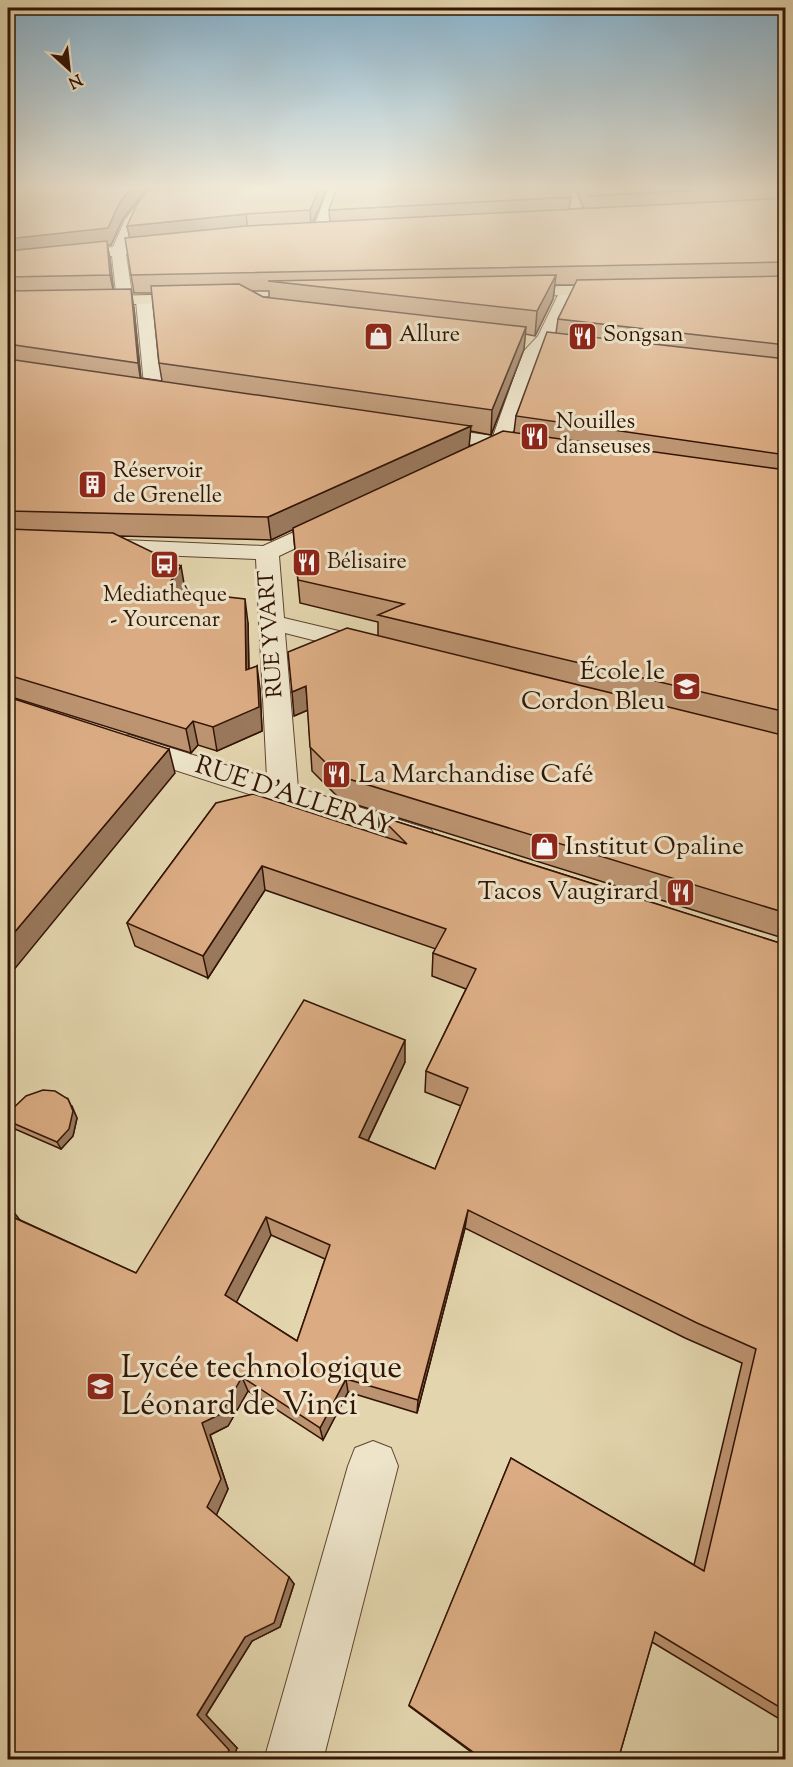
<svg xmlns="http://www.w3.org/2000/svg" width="793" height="1767" font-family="'Sorts Mill Goudy',serif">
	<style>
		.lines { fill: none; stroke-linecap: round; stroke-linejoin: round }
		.minor-casing { stroke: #5f442f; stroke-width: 2 }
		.major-casing { stroke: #331405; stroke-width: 2 }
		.minor { fill: #ede4ca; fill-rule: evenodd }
		.major { fill: #e3d5ae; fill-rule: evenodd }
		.wall { fill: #bc9471; stroke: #331405; stroke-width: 1.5; fill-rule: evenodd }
		.shaded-wall { fill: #99785c; stroke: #331405; stroke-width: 1.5 }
		.building { fill: #dbac83; stroke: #331405; stroke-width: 1.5; fill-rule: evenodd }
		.labels { text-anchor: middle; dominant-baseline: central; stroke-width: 6; stroke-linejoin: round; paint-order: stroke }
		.far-poi-label { font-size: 22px; fill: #331405; stroke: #ede4ca; text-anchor: start }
		.far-street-label { font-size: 22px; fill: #331405; stroke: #ede4ca }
		.poi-label { font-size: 26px; fill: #331405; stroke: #ede4ca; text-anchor: end }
		.street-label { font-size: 26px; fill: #331405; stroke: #ede4ca }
		.near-poi-label { font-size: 32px; fill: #331405; stroke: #ede4ca; text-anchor: start }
	</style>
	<rect width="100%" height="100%" fill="#e3d5ae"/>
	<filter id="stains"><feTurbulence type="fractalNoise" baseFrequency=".00333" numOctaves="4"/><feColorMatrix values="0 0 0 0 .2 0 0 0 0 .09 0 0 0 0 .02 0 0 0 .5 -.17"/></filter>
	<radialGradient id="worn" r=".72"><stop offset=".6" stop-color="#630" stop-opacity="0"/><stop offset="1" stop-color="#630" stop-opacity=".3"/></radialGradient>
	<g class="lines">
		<defs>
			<g id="minor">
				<path d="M150 187H163L138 220 127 246 173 241 180 245 173 249 126 254 133 301 131 304H119L117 301 112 256 8 267V259L113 247 125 220Z"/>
				<path d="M329 187H341L326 232 319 236 314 235 312 232Z"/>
				<path d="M562 187H574L586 218 584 221H574L572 218Z"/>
				<path d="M568 286 576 291 553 338 540 353 511 439 533 443 536 447 533 451C522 454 513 448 503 450 491 451 486 459 474 456L471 452 478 446 418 436 415 432 418 428 425 426 493 436 523 352 538 336 560 291Z"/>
				<path d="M144 296 152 301 162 385 157 395H145L142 391 144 385 136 301Z"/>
				<path d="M334 514 342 516 345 521 342 526 279 556 284 618 381 641 385 647 381 653 372 655 285 633 298 788 431 830 436 838 431 846 420 849 119 752 115 745 119 738 129 735 267 778 256 559 8 549V535L263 546Z"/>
				<path d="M373 1441 391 1448 398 1466 323 1760H264L348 1466 355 1448Z"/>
			</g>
			<g id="major">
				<path d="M618 285 623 287 626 290 623 293 510 297 502 292 510 287Z"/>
				<path d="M198 294 204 296 206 299 204 302 8 308V298Z"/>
			</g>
		</defs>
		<use href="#minor" class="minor-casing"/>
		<use href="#major" class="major-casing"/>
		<use href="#minor" class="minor"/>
		<use href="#major" class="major"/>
	</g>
	<g class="wall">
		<path d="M8 187H148L123 219 111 245H107L110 258 113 289 134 308 141 378 162 381 159 363 152 293H134L131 275 130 238 127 226 150 187H328L313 223 330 222 329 210 571 197 569 209 584 208 575 187H786V939L341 800 312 771 308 710 294 716 378 635V622L300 603 293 529 271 540 120 536 185 589 183 592 248 623 249 669 260 689 262 731 217 751 198 745 191 753 8 696ZM555 285H575L558 319 556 333 516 416 514 432 469 446 470 431 491 435 524 349 525 334 535 336 553 299ZM252 291H269V297H263Z"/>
		<path d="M216 803 379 835V816L786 945V1723L652 1642 618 1760H482L409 1706 511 1458 694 1565 742 1363 685 1338 465 1228 417 1413 348 1392 323 1440 248 1391 228 1426 210 1435 228 1489 216 1515 294 1584 280 1627 252 1641 206 1715 237 1748 8 1760 20 1220 136 1273 405 1062 368 1141 435 1169 461 1106 425 1092 426 1071 466 989 432 976 433 953 436 949 265 890 208 978 135 946 127 923ZM271 1235 325 1259 297 1341 236 1302Z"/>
		<path d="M72 1106 77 1118 73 1136 61 1149 8 1126V1113Z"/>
	</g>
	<g class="shaded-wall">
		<path d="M132 187H148L123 219 111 245H107L110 258 114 294 110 275 8 257V239L120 202Z"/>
		<path d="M320 187H328L311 227 310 210Z"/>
		<path d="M246 214 248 231 131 243 127 226Z"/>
		<path d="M556 275 553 299 535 336 537 311Z"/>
		<path d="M131 289 134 308 141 383 138 363Z"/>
		<path d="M526 327 524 349 491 435 492 410Z"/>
		<path d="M471 426 469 447 271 540 268 517Z"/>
		<path d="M181 566 185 589 170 613 165 590Z"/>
		<path d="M245 599 248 623 249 694 246 670Z"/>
		<path d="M257 666 260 689 262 731 217 751 213 727Z"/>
		<path d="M306 686 308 710 294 716 292 692Z"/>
		<path d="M193 721 198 745 191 753 186 729Z"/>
		<path d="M169 749 175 773 8 977V940Z"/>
		<path d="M262 866 265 890 208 978 203 956Z"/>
		<path d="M405 1040V1062L360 1157 359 1137Z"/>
		<path d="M68 1099 77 1118 73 1136 61 1149 57 1142Z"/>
		<path d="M9 1206 23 1224 8 1217V1208Z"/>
		<path d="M468 1210 465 1228 417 1413 418 1400Z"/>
		<path d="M266 1217 271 1235 232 1311 225 1295Z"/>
		<path d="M242 1377 248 1391 228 1426 210 1435 228 1489 216 1516 207 1507 202 1423Z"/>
		<path d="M346 1379 348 1392 323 1440 320 1428Z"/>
		<path d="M289 1577 294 1584 280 1627 252 1641 206 1715 237 1748 233 1760H225L197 1715 245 1637Z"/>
	</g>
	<g class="building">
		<path d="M8 187H132L120 202 108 228 8 239Z"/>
		<path d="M150 187H320L310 210 246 214 127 226 137 204Z"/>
		<path d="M337 187H567L571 197 329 210Z"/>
		<path d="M584 187H758L588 196Z"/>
		<path d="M786 198V262L131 275 125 238 246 226Z"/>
		<path d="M107 241 110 275 8 277V251Z"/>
		<path d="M556 275 537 311 268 281Z"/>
		<path d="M786 276V345L558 319 577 280Z"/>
		<path d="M239 284 263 297 526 327 492 410 159 363 151 286Z"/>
		<path d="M131 289 138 363 8 344V291Z"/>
		<path d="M547 332 786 359V455L516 416Z"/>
		<path d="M8 359 471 426 268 517 8 511Z"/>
		<path d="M503 431 786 470V712L378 615 404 604 298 580 293 528Z"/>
		<path d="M8 529 113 533 181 566 165 590 245 599 246 670 257 666 259 707 213 727 193 721 186 729 8 675Z"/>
		<path d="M347 628 786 736V913L339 776 310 747 306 686 292 692 288 652Z"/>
		<path d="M8 697 169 749 8 940Z"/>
		<path d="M253 794 407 844 379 816 786 945V1711L655 1632 618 1760H484L409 1705 511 1458 704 1571 756 1349 697 1323 468 1210 418 1400 346 1379 320 1428 242 1377 221 1414 202 1423 221 1479 207 1507 289 1577 274 1623 245 1637 197 1715 229 1750 225 1760H8V1215L136 1273 304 1000 405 1040 359 1137 435 1169 468 1088 426 1071 476 969 433 953 446 929 262 866 203 956 127 923 216 803ZM266 1217 330 1245 297 1341 225 1295Z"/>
		<path d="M43 1090 55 1091 68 1099 73 1111 69 1129 57 1142 8 1121V1113L26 1096Z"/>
	</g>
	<linearGradient id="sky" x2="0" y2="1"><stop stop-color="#87b5d2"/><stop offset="0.43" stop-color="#f2ecdb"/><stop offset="1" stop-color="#f2ecdb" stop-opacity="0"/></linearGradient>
	<rect width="793" height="435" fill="url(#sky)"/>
	<defs>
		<symbol id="shop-square" viewBox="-11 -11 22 22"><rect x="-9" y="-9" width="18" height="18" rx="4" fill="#8f2418" stroke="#ede4ca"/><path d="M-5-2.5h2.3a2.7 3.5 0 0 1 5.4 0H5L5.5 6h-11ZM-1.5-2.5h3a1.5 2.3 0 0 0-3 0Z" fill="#fff"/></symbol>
		<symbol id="restaurant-square" viewBox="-11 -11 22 22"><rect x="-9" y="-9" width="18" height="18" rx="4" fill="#8f2418" stroke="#ede4ca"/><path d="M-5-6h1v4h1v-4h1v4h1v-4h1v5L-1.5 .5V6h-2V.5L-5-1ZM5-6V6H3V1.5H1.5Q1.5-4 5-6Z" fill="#fff"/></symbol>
		<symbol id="building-square" viewBox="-11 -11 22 22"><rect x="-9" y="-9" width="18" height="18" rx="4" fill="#8f2418" stroke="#ede4ca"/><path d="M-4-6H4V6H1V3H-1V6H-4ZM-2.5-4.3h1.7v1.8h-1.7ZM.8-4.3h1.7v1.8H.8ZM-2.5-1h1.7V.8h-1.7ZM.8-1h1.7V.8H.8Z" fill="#fff"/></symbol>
		<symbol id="bus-square" viewBox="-11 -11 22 22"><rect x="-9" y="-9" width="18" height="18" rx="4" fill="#8f2418" stroke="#ede4ca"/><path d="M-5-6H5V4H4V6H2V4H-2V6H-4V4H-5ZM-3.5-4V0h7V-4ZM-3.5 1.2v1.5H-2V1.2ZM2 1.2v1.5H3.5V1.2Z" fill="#fff"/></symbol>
		<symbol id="school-square" viewBox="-11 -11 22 22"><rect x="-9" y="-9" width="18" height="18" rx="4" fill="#8f2418" stroke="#ede4ca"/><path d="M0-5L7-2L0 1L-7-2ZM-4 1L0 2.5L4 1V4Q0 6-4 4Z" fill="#fff"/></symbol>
	</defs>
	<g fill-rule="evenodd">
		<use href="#shop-square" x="362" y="320" width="33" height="33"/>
		<use href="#restaurant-square" x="566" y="320" width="33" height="33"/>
		<use href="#restaurant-square" x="518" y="420" width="33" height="33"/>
		<use href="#building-square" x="76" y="468" width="33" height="33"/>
		<use href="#restaurant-square" x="290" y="546" width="33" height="33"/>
		<use href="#bus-square" x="148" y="548" width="33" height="33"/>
		<use href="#school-square" x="670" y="670" width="33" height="33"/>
		<use href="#restaurant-square" x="320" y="758" width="33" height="33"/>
		<use href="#shop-square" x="528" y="830" width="33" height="33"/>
		<use href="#restaurant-square" x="664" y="876" width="33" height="33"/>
		<use href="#school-square" x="84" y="1370" width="33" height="33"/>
	</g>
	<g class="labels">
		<g class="far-poi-label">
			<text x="399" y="336">Allure</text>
			<text x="603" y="336">Songsan</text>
			<text x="556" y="423">Nouilles<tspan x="556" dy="25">danseuses</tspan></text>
			<text x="113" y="472">Réservoir<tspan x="113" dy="25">de Grenelle</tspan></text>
			<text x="327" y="563">Bélisaire</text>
			<text x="165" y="596" text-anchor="middle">Mediathèque<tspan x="165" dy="25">- Yourcenar</tspan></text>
		</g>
		<g class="far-street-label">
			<text transform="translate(272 634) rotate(-94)">RUE YVART</text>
		</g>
		<g class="poi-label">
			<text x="665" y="672">École le<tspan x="665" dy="30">Cordon Bleu</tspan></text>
			<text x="358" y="775" text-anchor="start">La Marchandise Café</text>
			<text x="565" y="847" text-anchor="start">Institut Opaline</text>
			<text x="659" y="892">Tacos Vaugirard</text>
		</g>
		<g class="street-label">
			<text transform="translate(294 797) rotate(18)">RUE D'ALLERAY</text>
		</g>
		<g class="near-poi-label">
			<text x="121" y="1369">Lycée technologique<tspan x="121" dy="37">Léonard de Vinci</tspan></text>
		</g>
	</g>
	<rect width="793" height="1767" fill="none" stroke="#e3d5ae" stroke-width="30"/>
	<rect x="9" y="9" width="775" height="1749" fill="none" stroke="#331405" stroke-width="3"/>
	<rect x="15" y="15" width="763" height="1737" fill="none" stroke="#331405" stroke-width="1.5"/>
	<g transform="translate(69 69) rotate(153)" stroke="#ede4ca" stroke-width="4.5" paint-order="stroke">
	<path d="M0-4.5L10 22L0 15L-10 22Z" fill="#331405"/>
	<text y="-9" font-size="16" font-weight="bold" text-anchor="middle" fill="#331405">N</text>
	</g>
	<rect width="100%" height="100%" filter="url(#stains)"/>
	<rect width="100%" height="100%" fill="url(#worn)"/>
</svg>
